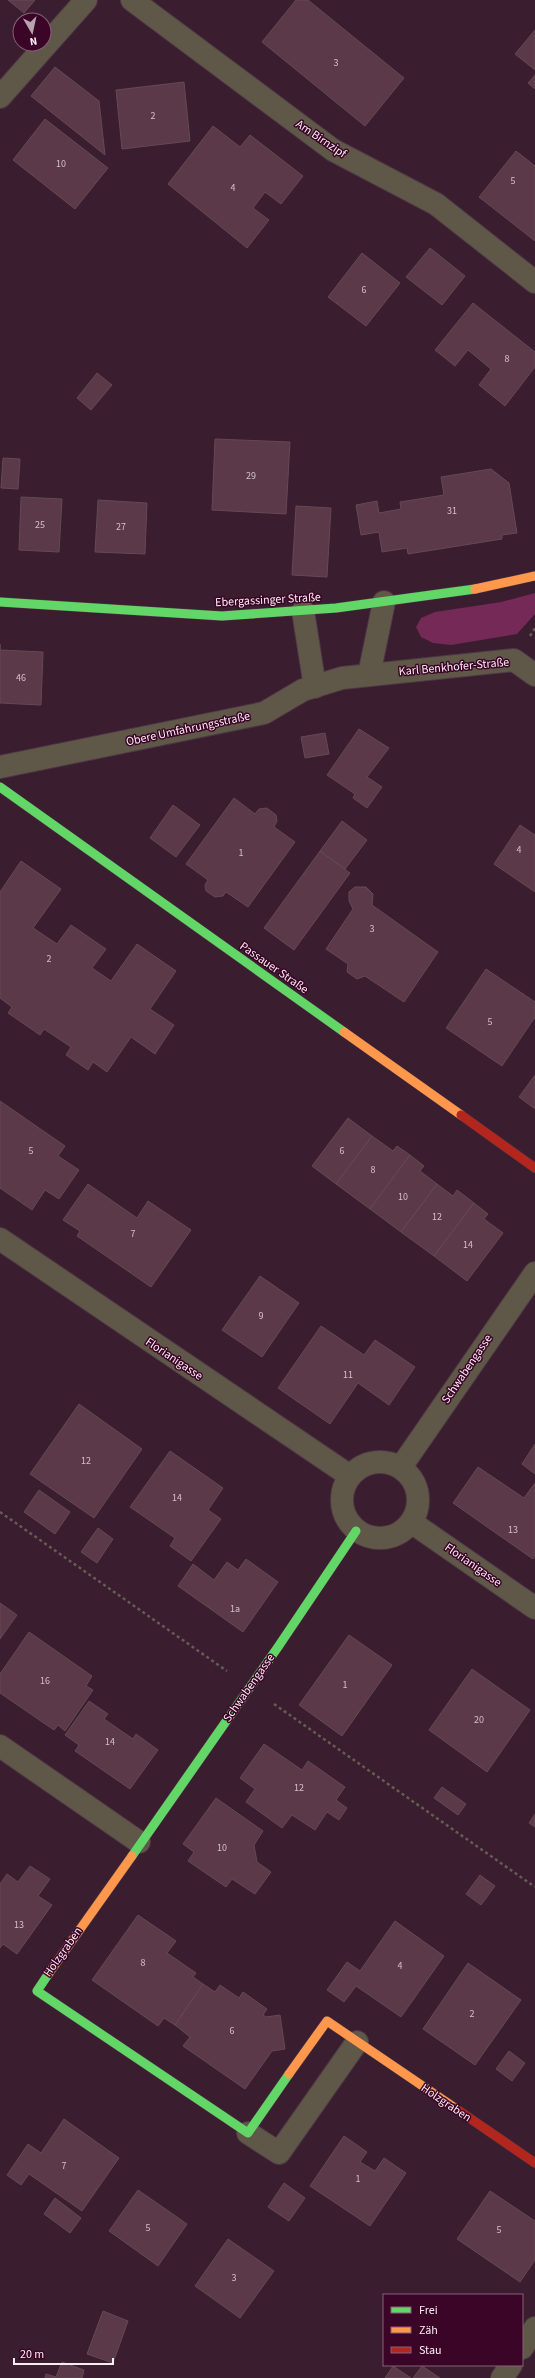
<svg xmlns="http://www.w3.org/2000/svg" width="535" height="2378" font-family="'Source Sans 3',sans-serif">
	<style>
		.green { fill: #742956 }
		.building { fill: #5c3949; stroke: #634a53 }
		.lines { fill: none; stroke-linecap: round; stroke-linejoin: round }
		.street-casing { stroke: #4e3845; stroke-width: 24 }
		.fast-casing { stroke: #4e3845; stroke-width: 10 }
		.slow-casing { stroke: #4e3845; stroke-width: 10 }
		.jam-casing { stroke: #4e3845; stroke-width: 10 }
		.path { stroke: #655d54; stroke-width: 2.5; stroke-dasharray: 3 3; stroke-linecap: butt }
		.street { stroke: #5f5848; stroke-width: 22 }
		.fast { stroke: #63d668; stroke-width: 9 }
		.slow { stroke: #ff974d; stroke-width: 9 }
		.jam { stroke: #b3261e; stroke-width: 9 }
		.labels { text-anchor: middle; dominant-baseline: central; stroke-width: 3; stroke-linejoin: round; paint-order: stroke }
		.number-label { font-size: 10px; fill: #d2bfc8 }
		.street-label { font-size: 12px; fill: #faecf3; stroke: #3b0527 }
	</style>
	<rect width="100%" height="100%" fill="#3a1d2e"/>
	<path class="green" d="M535 593V614L517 634 451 645 433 643 421 637 416 627 421 618 435 612 501 602Z"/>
	<g class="building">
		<path d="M8 0H35L24 13Z"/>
		<path d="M296 0H308L404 78 365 126 262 42Z"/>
		<path d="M535 30V70L515 54Z"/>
		<path d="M55 67 99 101 105 155 31 96Z"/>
		<path d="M535 75V89L528 83Z"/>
		<path d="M184 82 190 141 122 149 116 90Z"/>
		<path d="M45 119 108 168 75 209 13 160Z"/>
		<path d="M213 126 240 147 250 135 303 176 281 204 265 192 253 208 269 220 247 248 168 184Z"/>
		<path d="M516 151 535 166V241L479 197Z"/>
		<path d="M430 248 465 276 442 305 406 277Z"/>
		<path d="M362 253 400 283 366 326 328 297Z"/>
		<path d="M473 303 535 352V367L505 406 479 385 491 369 468 350 455 366 435 350Z"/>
		<path d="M97 373 112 385 91 410 77 398Z"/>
		<path d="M215 439 290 442 286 514 212 510Z"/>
		<path d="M3 458 20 459 18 489 1 488Z"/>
		<path d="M491 469 509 483 517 533 502 535V539L408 554 407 548 382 552 379 532 361 535 356 505 377 501 379 513 401 509 400 502 444 495 441 477Z"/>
		<path d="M21 497 62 499 59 552 19 550Z"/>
		<path d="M98 500 147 503 145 554 95 552Z"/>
		<path d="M296 506 331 508 327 577 292 575Z"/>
		<path d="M0 644V650L43 652 41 705 0 703Z"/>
		<path d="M359 729 389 748 367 777 382 787 367 808 353 798 355 794 327 775Z"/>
		<path d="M325 733 329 754 305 758 301 737Z"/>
		<path d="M234 798 255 814 259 809 267 808 276 815 277 821 274 827 295 842 248 907 226 892 223 896 215 897 206 891 205 885 208 880 186 864Z"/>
		<path d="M173 805 200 825 176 857 150 838Z"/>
		<path d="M342 821 367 840 345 869 320 851Z"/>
		<path d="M520 825 535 835V892L494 864Z"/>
		<path d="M320 851 350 873 294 950 264 928Z"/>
		<path d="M21 861 61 889 33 928 57 944 71 925 106 949 92 968 111 981 137 944 176 971 150 1009 174 1025 155 1054 131 1037 107 1072 93 1062 88 1070 66 1055 71 1047 44 1029 40 1035 8 1013 12 1007 0 998V892Z"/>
		<path d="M355 887H366L373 894 372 905 438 952 404 1002 365 976 357 979 347 972 348 964 326 949 353 909 349 901V892Z"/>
		<path d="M486 969 535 1002V1017L502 1066 446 1028Z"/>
		<path d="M535 1075V1109L519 1097Z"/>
		<path d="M0 1101 65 1146 58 1156 79 1170 59 1199 45 1190 32 1210 0 1188Z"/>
		<path d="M348 1118 372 1136 336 1184 312 1166Z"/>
		<path d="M372 1136 393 1151 397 1146 410 1155 370 1209 336 1184Z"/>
		<path d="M410 1155 424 1166 420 1171 437 1184 401 1232 370 1209Z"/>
		<path d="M88 1184 137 1218 148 1201 191 1230 151 1287 77 1236 80 1231 63 1220Z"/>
		<path d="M437 1184 453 1196 457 1190 474 1203 434 1256 401 1232Z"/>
		<path d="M474 1203 488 1214 484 1219 503 1233 467 1281 434 1256Z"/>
		<path d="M260 1276 299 1303 262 1357 222 1330Z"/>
		<path d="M321 1326 364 1355 375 1340 415 1367 389 1405 358 1383 330 1424 278 1388Z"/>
		<path d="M79 1404 142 1449 94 1518 30 1474Z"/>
		<path d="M535 1444V1474L522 1464Z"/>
		<path d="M170 1451 223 1488 208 1510 221 1519 191 1561 170 1546 175 1538 130 1507Z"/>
		<path d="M478 1467 524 1498 535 1483V1556L533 1559 453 1503Z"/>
		<path d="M39 1490 70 1512 55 1534 24 1512Z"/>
		<path d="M98 1528 113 1539 97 1563 81 1552Z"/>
		<path d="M246 1559 278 1582 243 1632 178 1586 193 1564 214 1580 227 1562 238 1570Z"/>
		<path d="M0 1603 17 1615 0 1639Z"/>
		<path d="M29 1632 92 1676 86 1686 93 1690 65 1731 58 1725 54 1730 0 1693V1674Z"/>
		<path d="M349 1635 392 1665 342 1736 299 1705Z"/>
		<path d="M472 1669 530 1710 487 1772 429 1730Z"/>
		<path d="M89 1701 108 1714 104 1719 133 1739 136 1734 158 1750 130 1789 75 1751 79 1745 65 1735Z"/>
		<path d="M264 1744 302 1770 308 1761 345 1787 336 1800 347 1808 339 1820 327 1812 315 1830 292 1815 282 1828 246 1802 255 1789 240 1778Z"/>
		<path d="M442 1787 466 1804 458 1815 434 1798Z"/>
		<path d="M216 1798 263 1831 254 1845 257 1862 271 1872 255 1894 232 1879 226 1887 188 1861 194 1852 183 1844Z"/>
		<path d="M535 1814V1827L529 1823Z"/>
		<path d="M30 1866 50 1879 38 1896 52 1905 17 1954 3 1944 0 1948V1884L7 1874 18 1882Z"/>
		<path d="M480 1875 495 1886 481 1905 466 1894Z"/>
		<path d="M138 1915 176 1941 167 1953 196 1973 193 1977 203 1984 175 2025 164 2018 158 2026 92 1980Z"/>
		<path d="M395 1921 444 1956 401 2017 356 1986 344 2002 327 1990 347 1962 360 1971Z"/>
		<path d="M468 1963 521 2000 475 2065 423 2029Z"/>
		<path d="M203 1984 215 1992 220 1985 239 1998 243 1992 267 2009 263 2015 266 2017 280 2015 285 2049 272 2051 245 2089 183 2046 190 2037 175 2025Z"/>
		<path d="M509 2051 525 2063 512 2081 496 2069Z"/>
		<path d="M64 2119 119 2158 82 2211 29 2174 21 2185 7 2175 28 2144 41 2153Z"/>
		<path d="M344 2136 367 2152 360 2162 375 2171 384 2158 406 2173 370 2226 310 2186Z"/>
		<path d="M284 2183 305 2198 289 2221 268 2207Z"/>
		<path d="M138 2190 187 2224 158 2266 109 2231Z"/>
		<path d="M490 2191 535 2221V2260L520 2282 457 2239Z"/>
		<path d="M55 2198 81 2218 70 2233 44 2214Z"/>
		<path d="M228 2239 274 2271 240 2318 195 2286Z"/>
		<path d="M103 2311 128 2321 113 2363 87 2354Z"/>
		<path d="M62 2362 84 2370 82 2378H45L46 2374 56 2377Z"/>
		<path d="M393 2366 411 2378H385Z"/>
		<path d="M422 2366 440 2378H413Z"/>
	</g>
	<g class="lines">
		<defs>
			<g id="street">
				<path d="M132 0 333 150 436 204 535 282"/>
				<path d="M0 97 86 0"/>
				<path d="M303 611 315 687"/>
				<path d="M369 675 384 602"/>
				<path d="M0 767 264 713 303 690 342 678 514 660 535 675"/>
				<path d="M0 1239 350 1476"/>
				<circle cx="380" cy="1500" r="38"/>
				<path d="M401 1467 535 1273"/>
				<path d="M411 1522 535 1608"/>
				<path d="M0 1746 139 1842"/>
				<path d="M248 2133 279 2153 357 2042"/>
				<path d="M522 2348 535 2328"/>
				<path d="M502 2378 511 2365"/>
			</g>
			<g id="fast">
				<path d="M0 602 222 616 336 608 475 589"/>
				<path d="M0 787 344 1032"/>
				<path d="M132 1856 278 1647 356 1531"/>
				<path d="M49 1973 37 1991 248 2133 289 2074"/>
			</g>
			<g id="slow">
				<path d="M475 589 535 576"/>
				<path d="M344 1032 461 1115"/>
				<path d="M49 1973 132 1856"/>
				<path d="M289 2074 327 2021 455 2108"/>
			</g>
			<g id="jam">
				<path d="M461 1115 535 1168"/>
				<path d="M455 2108 535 2163"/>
			</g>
		</defs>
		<use href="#street" class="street-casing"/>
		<use href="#fast" class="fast-casing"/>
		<use href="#slow" class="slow-casing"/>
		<use href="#jam" class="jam-casing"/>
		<g class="path">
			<path d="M530 636 535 628"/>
			<path d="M0 1512 227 1671"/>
			<path d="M274 1704 535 1887"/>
		</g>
		<use href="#street" class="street"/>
		<use href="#fast" class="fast"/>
		<use href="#slow" class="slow"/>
		<use href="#jam" class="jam"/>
	</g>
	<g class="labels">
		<g class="number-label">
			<text x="336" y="63">3</text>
			<text x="153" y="116">2</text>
			<text x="61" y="164">10</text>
			<text x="513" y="181">5</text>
			<text x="233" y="188">4</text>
			<text x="364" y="290">6</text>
			<text x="507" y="359">8</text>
			<text x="251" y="476">29</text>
			<text x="452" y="511">31</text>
			<text x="40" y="525">25</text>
			<text x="121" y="527">27</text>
			<text x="21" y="678">46</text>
			<text x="519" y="850">4</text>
			<text x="241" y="853">1</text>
			<text x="372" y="929">3</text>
			<text x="49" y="959">2</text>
			<text x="490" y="1022">5</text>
			<text x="31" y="1151">5</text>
			<text x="342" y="1151">6</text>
			<text x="373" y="1170">8</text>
			<text x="403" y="1197">10</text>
			<text x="437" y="1217">12</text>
			<text x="133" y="1234">7</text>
			<text x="468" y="1245">14</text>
			<text x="261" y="1316">9</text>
			<text x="348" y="1375">11</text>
			<text x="86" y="1461">12</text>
			<text x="177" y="1498">14</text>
			<text x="513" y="1530">13</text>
			<text x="235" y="1609">1a</text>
			<text x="45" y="1681">16</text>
			<text x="345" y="1685">1</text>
			<text x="479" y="1720">20</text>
			<text x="110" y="1742">14</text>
			<text x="299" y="1788">12</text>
			<text x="222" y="1848">10</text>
			<text x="19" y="1925">13</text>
			<text x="143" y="1963">8</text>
			<text x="400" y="1966">4</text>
			<text x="472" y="2014">2</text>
			<text x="232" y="2031">6</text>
			<text x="64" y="2166">7</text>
			<text x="358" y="2179">1</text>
			<text x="148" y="2228">5</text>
			<text x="499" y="2230">5</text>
			<text x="234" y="2278">3</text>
		</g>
		<g class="street-label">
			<text transform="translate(321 139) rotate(34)">Am Birnzipf</text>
			<text transform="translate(268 600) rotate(-3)">Ebergassinger Straße</text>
			<text transform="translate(454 667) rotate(-5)">Karl Benkhofer-Straße</text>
			<text transform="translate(188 729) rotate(-12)">Obere Umfahrungsstraße</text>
			<text transform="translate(274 968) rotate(35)">Passauer Straße</text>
			<text transform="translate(174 1359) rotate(34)">Florianigasse</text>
			<text transform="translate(467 1369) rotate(-56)">Schwabengasse</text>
			<text transform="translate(473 1565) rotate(35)">Florianigasse</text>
			<text transform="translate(249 1688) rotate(-55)">Schwabengasse</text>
			<text transform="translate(63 1952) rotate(-55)">Holzgraben</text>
			<text transform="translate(446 2103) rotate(34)">Holzgraben</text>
		</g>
	</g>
	<rect x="383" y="2294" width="140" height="72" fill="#3b0527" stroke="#876179"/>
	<rect x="391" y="2307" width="20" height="6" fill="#63d668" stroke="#876179"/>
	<text x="419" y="2314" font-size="12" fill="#faecf3">Frei</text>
	<rect x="391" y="2327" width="20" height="6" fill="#ff974d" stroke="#876179"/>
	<text x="419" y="2334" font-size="12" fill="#faecf3">Zäh</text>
	<rect x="391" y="2347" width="20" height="6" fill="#b3261e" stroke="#876179"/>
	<text x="419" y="2354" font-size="12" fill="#faecf3">Stau</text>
	<g transform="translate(32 32) rotate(171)"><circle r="19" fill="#3b0527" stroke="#876179"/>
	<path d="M0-3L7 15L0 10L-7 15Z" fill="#b7a4ae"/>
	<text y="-6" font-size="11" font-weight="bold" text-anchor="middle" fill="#faecf3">N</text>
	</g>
	<path d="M14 2358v6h99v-6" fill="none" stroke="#faecf3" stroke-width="2"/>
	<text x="20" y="2358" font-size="12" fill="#faecf3" stroke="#3b0527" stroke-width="3" paint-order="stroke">20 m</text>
</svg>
